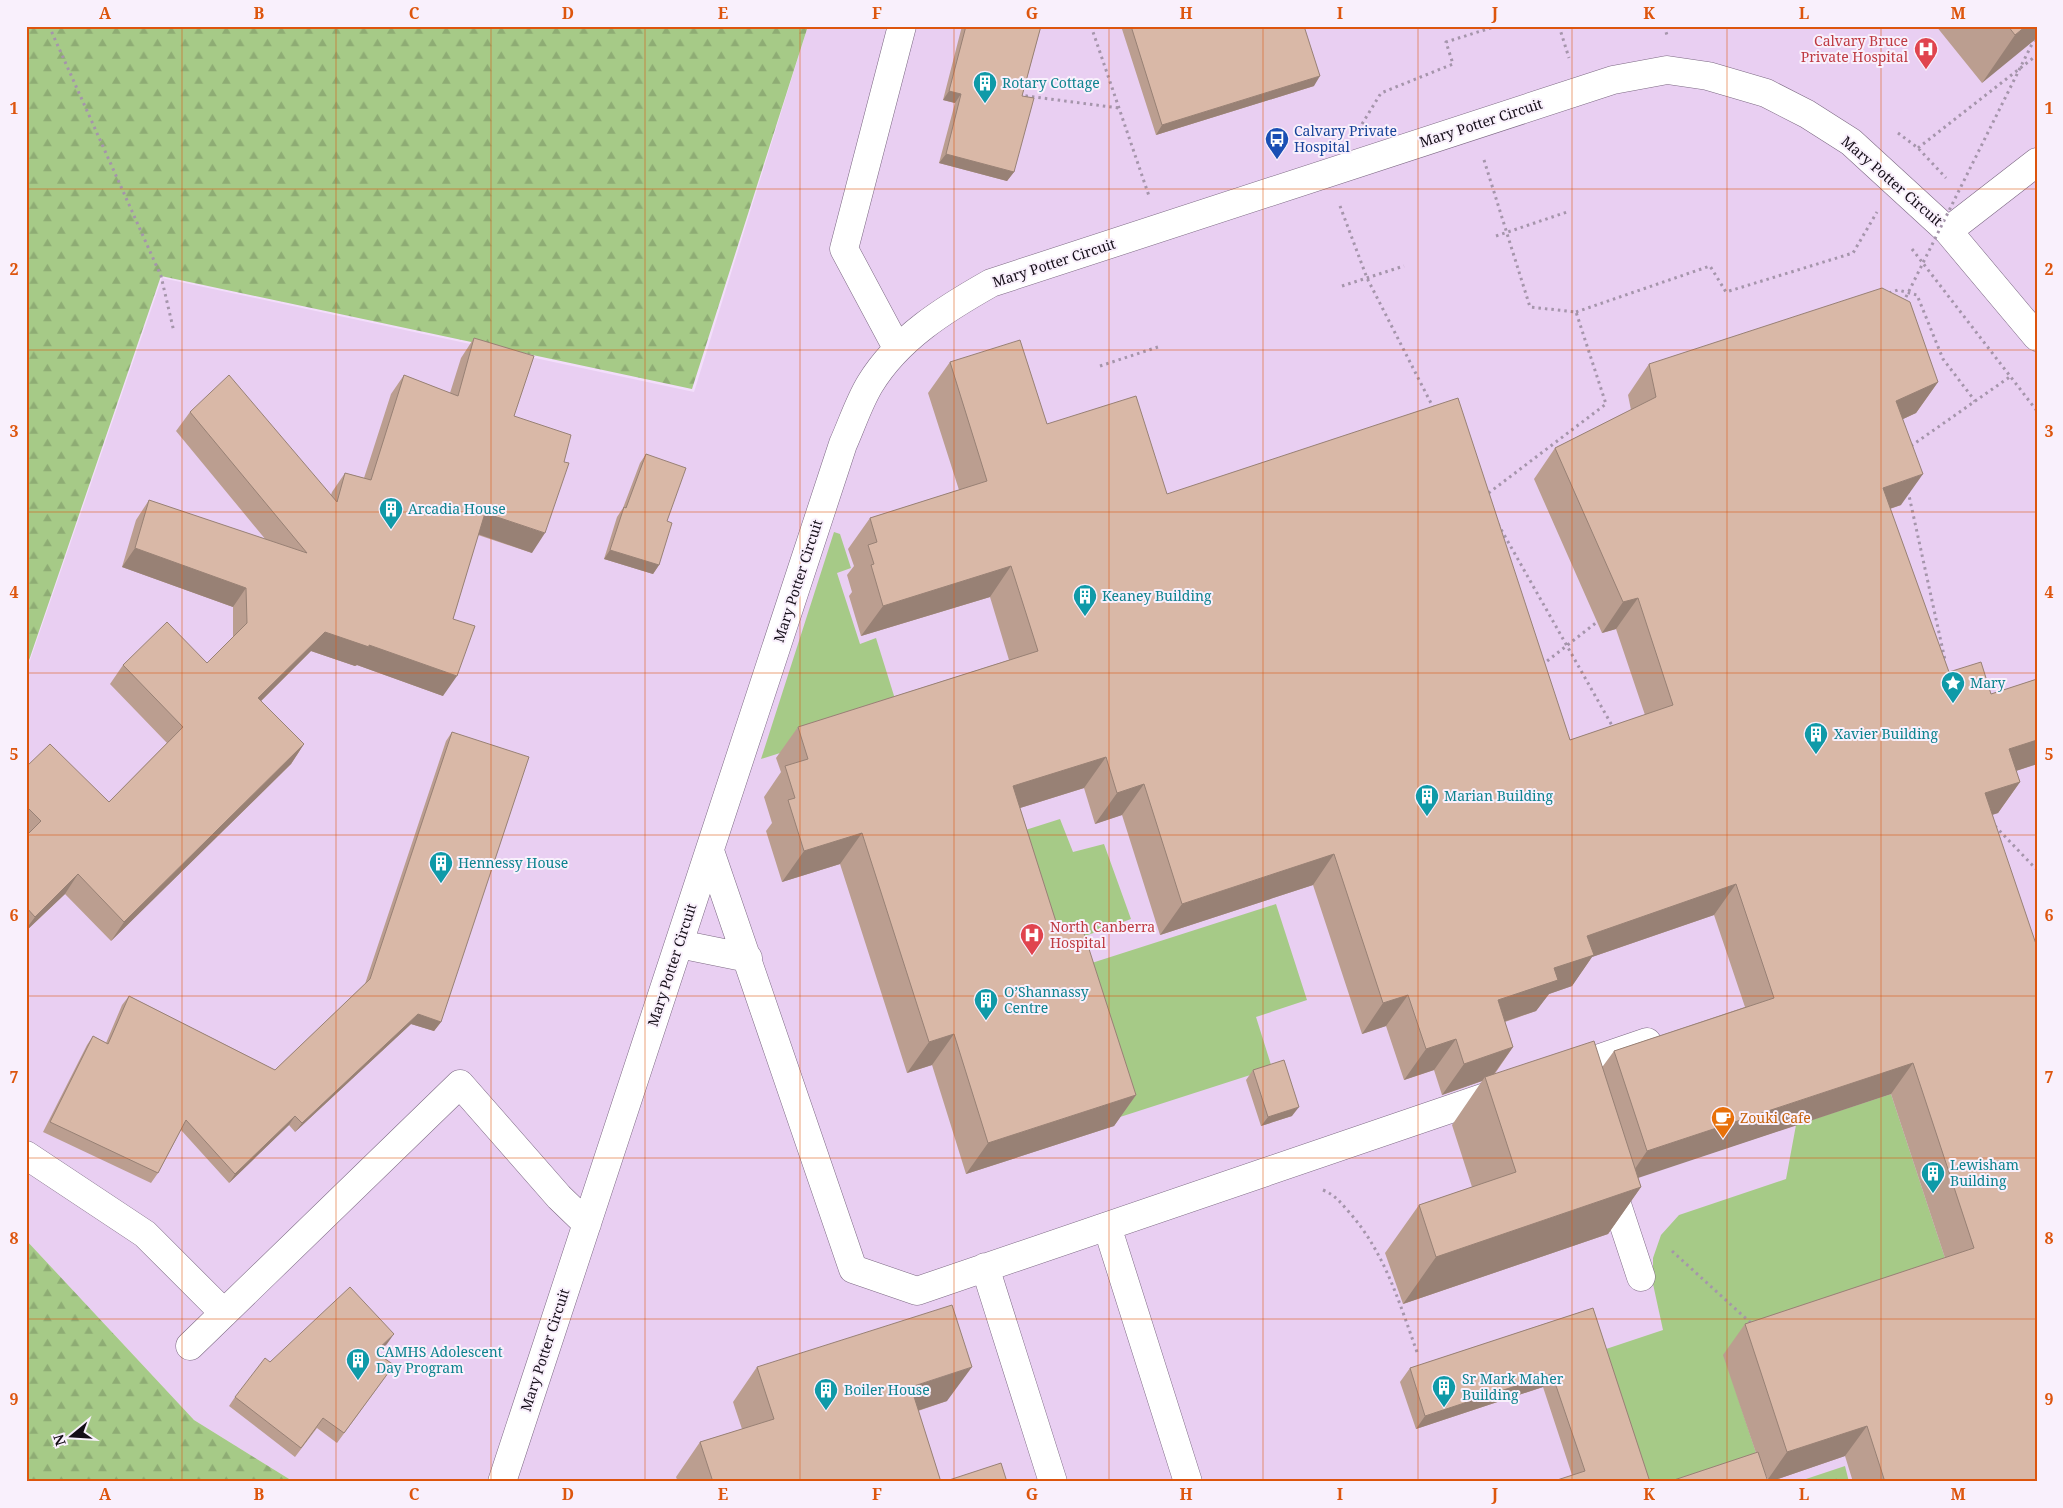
<svg xmlns="http://www.w3.org/2000/svg" width="2063" height="1508" font-family="'Noto Serif',serif">
  <style>
    .built { fill: #e9cff2 }
    .grass { fill: url(#grass-tufts) }
    .forest { fill: url(#forest-firs) }
    .park { fill: #a6ca87 }
    .lines { fill: none; stroke-linecap: round; stroke-linejoin: round }
    .minor-casing { stroke: #7c6983; stroke-width: 29 }
    .path { stroke: #a595ab; stroke-width: 3; stroke-dasharray: 2.5 4; stroke-linecap: butt }
    .minor { stroke: #fff; stroke-width: 28 }
    .path-bridge { stroke: #a595ab; stroke-width: 3; stroke-dasharray: 2.5 4; stroke-linecap: butt }
    .wall { fill: #bb9e90; fill-rule: evenodd }
    .shaded-wall { fill: #988175 }
    .building { fill: #d9b8a7; stroke: #988175 }
    .grid { fill: none; stroke: #dd550d; stroke-width: 1; stroke-opacity: 0.55 }
    .labels { text-anchor: middle; stroke-width: 4; stroke-linejoin: round; paint-order: stroke }
    .health-label { font-size: 14px; fill: #be3a42; stroke: #f9f0fc; text-anchor: end }
    .culture-label { font-size: 14px; fill: #0d838f; stroke: #f9f0fc; text-anchor: start }
    .street-label { font-size: 14px; fill: #140d17; stroke: #f9f0fc }
    .transit-label { font-size: 14px; fill: #164399; stroke: #f9f0fc; text-anchor: start }
    .food-label { font-size: 14px; fill: #c56008; stroke: #f9f0fc; text-anchor: start }
    .neatline { fill: none; stroke: #dd550d; stroke-width: 2 }
    .grid-label { font-size: 16px; text-anchor: middle; font-weight: bold; fill: #dd550d }
  </style>
  <defs>
    <pattern id="grass-tufts" width="24" height="20" patternUnits="userSpaceOnUse" patternTransform="scale(1.25)"><rect width="24" height="20" fill="#a6ca87"/><path d="M3 7l-1-3M5 7V3M7 7l1-3M15 17l-1-3M17 17v-4M19 17l1-3" fill="none" stroke="#8eac74"/></pattern>
    <pattern id="forest-firs" width="22" height="20" patternUnits="userSpaceOnUse" patternTransform="scale(1.25)"><rect width="22" height="20" fill="#a6ca87"/><path d="M5 1l3.5 6h-7zM16 11l3.5 6h-7z" fill="#8eac74"/></pattern>
  </defs>
  <rect width="100%" height="100%" fill="#f3defb"/>
  <path class="built" d="M808,26H2037V1482H294L194,1420L26,1240V672L162,278L694,392Z"/>
  <path class="grass" d="M1845,1466L1849,1482H1797Z"/>
  <path class="forest" d="M26,26H808L692,389L161,276L26,669Z
    M26,1240L194,1420L294,1482H26Z"/>
  <path class="park" d="M834,532L840,534L851,568L837,573L860,644L876,638L900,715L761,759Z
    M1060,819L1073,852L1104,844L1131,919L1042,952L1003,837Z
    M1276,904L1307,1000L1256,1017L1272,1068L1120,1117L1073,969Z
    M1891,1094L1974,1346L1769,1339L1724,1355L1759,1462L1699,1482H1636L1594,1353L1663,1330L1653,1284V1258L1661,1235L1679,1215L1786,1179L1796,1125Z"/>
  <g class="lines">
    <g class="minor-casing">
      <path id="minor" d="M1948,231L2037,162
        M897,348L844,249L902,26
        M710,851L853,1269L917,1291L1503,1091
        M679,944L748,958
        M1565,1070L1647,1042
        M26,1155L145,1234L224,1313
        M1609,1180L1641,1277
        M1107,1226L1188,1482
        M985,1267L1053,1482
        M190,1346L460,1084L559,1197L587,1224
        M502,1482L843,444C852,424 859,402 870,384C898,338 945,309 991,283L1613,80L1667,70L1708,76L1766,93L1807,114L1851,142L1948,231L2037,337"/>
    </g>
    <path class="path" d="M49,26L161,276L174,332
      M1091,26L1149,196
      M1559,26L1569,58
      M1664,26L1667,35
      M1019,95L1119,108
      M1362,124L1381,93L1453,64L1446,42L1497,26
      M1898,133L1918,148L1946,178
      M1918,148L2037,55
      M1484,160L1530,307L1576,312L1606,404L1486,495
      M1340,206L1367,278L1434,409
      M1496,236L1567,212
      M1912,249L2037,411
      M1342,286L1404,266
      M1889,293L1898,290L1917,295L1943,359L1975,401
      M1576,312L1710,266L1726,292L1853,253L1877,212
      M1100,366L1161,346
      M1911,446L2011,376
      M1908,491L1945,660
      M1498,524L1614,729
      M1542,665L1597,622
      M1995,826L2037,870
      M1323,1190C1335,1195 1341,1203 1349,1212C1385,1253 1399,1302 1417,1352
      M1672,1251L1752,1324"/>
    <use href="#minor" class="minor"/>
    <path class="path-bridge" d="M1903,303L2034,40"/>
  </g>
  <path class="wall" d="M962,26H1041L1022,96L1014,172L1007,181L939,163L955,103L943,100Z
    M1121,26H1304L1314,86L1156,135Z
    M1936,26H2037L1982,83Z
    M474,338L514,416L532,553L478,535L453,619L443,696L357,665L355,666L311,651L261,701L304,744L291,764L111,941L65,894L26,931V767L109,802L167,743L110,684L123,665L207,663L233,637V607L122,567L136,520L149,500L266,540L176,431L190,412L331,495L332,492L345,473L364,478L391,394L404,375L450,393L461,358Z
    M950,362L1047,424L1167,494L1570,740L1645,715L1616,629L1602,633L1534,479L1555,448L1631,410L1628,395L1649,364L1938,382L1916,413L1903,419L1901,505L1890,509L1949,672L1991,694L2037,679V764L2016,771L2020,782L1998,813L1992,815L2037,1482H1853L1845,1456L1769,1482L1756,1453L1723,1355L1745,1324L1945,1258L1891,1094L1638,1177L1641,1187L1608,1234L1403,1304L1385,1253L1419,1205L1472,1187L1452,1125L1482,1081L1442,1095L1434,1070L1404,1080L1386,1026L1362,1034L1313,885L1160,935L1122,815L1095,824L1084,788L1020,808L1058,928L1136,1095L1114,1126L966,1174L932,1065L907,1073L840,864L782,882L766,831L772,823L764,797L781,772L776,758L798,727L1009,660L990,597L861,636L849,596L852,592L847,575L854,566L848,549L870,518L959,490L928,393ZM1714,915L1745,1007L1614,1051L1603,1066L1494,1075L1513,1047L1505,1022L1536,1011L1549,994L1572,986L1592,957Z
    M646,454L667,521L659,565L653,574L604,559L617,517L623,508L640,463Z
    M452,732L441,1022L434,1031L411,1024L295,1132L289,1125L229,1183L181,1130L158,1173L151,1183L43,1132L87,1045L93,1036L106,1043L122,1005L129,996L275,1070L365,984L446,741Z
    M1253,1070L1292,1116L1261,1126L1246,1080Z
    M1593,1308L1650,1482L1572,1475L1543,1387L1416,1429L1400,1382L1410,1368Z
    M387,1344L377,1353L394,1365L337,1443L317,1428L295,1457L229,1406L235,1397L270,1362Z
    M757,1367L947,1401L918,1411L941,1482H678L676,1477L700,1442L742,1429L733,1402Z"/>
  <path class="shaded-wall" d="M2026,26H2037V38L1982,83L2015,35Z
    M1320,76L1314,86L1156,135L1162,125Z
    M949,91L961,94L955,103L943,100Z
    M946,154L1014,172L1007,181L939,163Z
    M1938,382L1916,413L1875,432L1896,401Z
    M1923,474L1901,505L1861,518L1883,488Z
    M485,513L545,533L532,553L472,532Z
    M135,548L246,588L233,607L122,567Z
    M610,550L659,565L653,574L604,559Z
    M1011,566L990,597L861,636L883,606Z
    M1638,598L1616,629L1602,633L1623,602Z
    M325,632L369,645L457,676L443,696L357,665L355,666L311,651L245,717L258,698Z
    M2037,740V764L1988,780L2009,749Z
    M304,744L291,764L111,941L124,922Z
    M1106,757L1084,788L991,817L1013,786Z
    M2020,782L1998,813L1963,824L1985,793Z
    M1144,784L1122,815L1095,824L1117,793Z
    M862,833L840,864L782,882L804,851Z
    M1334,854L1313,885L1160,935L1182,904Z
    M78,874L65,894L26,931V929L35,917Z
    M1736,884L1714,915L1592,957L1572,986L1549,994L1536,1011L1476,1031L1498,1000L1554,968L1587,936Z
    M1408,995L1386,1026L1362,1034L1383,1003Z
    M418,1014L441,1022L434,1031L411,1024L295,1132L302,1123Z
    M954,1034L932,1065L907,1073L929,1042Z
    M1456,1039L1434,1070L1404,1080L1426,1049Z
    M1513,1047L1491,1078L1485,1077L1482,1081L1442,1095L1464,1064Z
    M1913,1063L1891,1094L1626,1182L1647,1151Z
    M1136,1095L1114,1126L966,1174L988,1143Z
    M1299,1107L1292,1116L1261,1126L1268,1117Z
    M295,1116L289,1125L229,1183L235,1174Z
    M1641,1187L1608,1234L1403,1304L1436,1257Z
    M394,1334L387,1344L368,1361L375,1352Z
    M972,1367L947,1401L886,1421L911,1387Z
    M1552,1374L1543,1387L1416,1429L1425,1416Z
    M1867,1426L1845,1456L1769,1482H1766L1787,1452Z"/>
  <path class="building" d="M966,26H1041L1022,96L1034,98L1014,172L946,154L961,94L949,91Z
    M1131,26H1304L1320,76L1162,125Z
    M2008,26H2026L2015,35Z
    M1882,288L1910,302L1938,382L1896,401L1923,474L1883,488L1949,672L1981,662L1991,694L2037,679V740L2009,749L2020,782L1985,793L2037,947V1482H1885L1867,1426L1787,1452L1745,1324L1974,1248L1913,1063L1647,1151L1614,1051L1774,998L1736,884L1587,936L1594,955L1554,968L1558,980L1498,1000L1513,1047L1464,1064L1456,1039L1426,1049L1408,995L1383,1003L1334,854L1182,904L1144,784L1117,793L1106,757L1013,786L1058,928L1080,921L1136,1095L988,1143L954,1034L929,1042L862,833L804,851L788,800L795,798L785,766L808,759L798,727L1038,651L1011,566L883,606L871,565L874,564L868,545L877,542L870,518L987,481L950,362L1020,340L1047,424L1136,396L1167,494L1458,398L1570,740L1673,705L1638,598L1623,602L1555,448L1656,397L1649,364Z
    M474,338L534,356L514,416L571,435L564,462L569,463L545,533L485,513L453,619L475,626L457,676L369,645V647L325,632L258,698L304,744L124,922L78,874L35,917L26,907V836L41,821L26,806V767L50,744L109,802L183,727L123,665L167,622L207,663L247,623L246,588L135,548L149,500L307,553L190,412L229,375L337,502L345,473L371,480L404,375L458,396Z
    M646,454L686,468L667,521L672,523L659,565L610,550L624,507L626,508Z
    M452,732L529,757L441,1022L418,1014L302,1123L295,1116L235,1174L186,1120L158,1173L50,1122L93,1036L108,1044L129,996L275,1070L370,979Z
    M1594,1041L1641,1187L1436,1257L1419,1205L1516,1172L1485,1077Z
    M1284,1060L1299,1107L1268,1117L1253,1070Z
    M350,1287L394,1334L375,1352L394,1365L344,1433L323,1418L301,1448L235,1397L265,1358L270,1362Z
    M952,1305L972,1367L911,1387L941,1482H713L700,1442L774,1419L757,1367Z
    M1593,1308L1650,1482H1551L1585,1471L1552,1374L1425,1416L1410,1368Z
    M1758,1452L1768,1482H1668Z
    M1001,1463L1007,1482H943Z"/>
  <path class="grid" d="M182,26V1482M336,26V1482M491,26V1482M645,26V1482M800,26V1482M954,26V1482M1109,26V1482M1263,26V1482M1418,26V1482M1572,26V1482M1727,26V1482M1881,26V1482M26,189H2037M26,350H2037M26,512H2037M26,673H2037M26,835H2037M26,996H2037M26,1158H2037M26,1319H2037"/>
  <defs>
    <g id="hospital-pin" transform="scale(1.25)"><path d="M0 17L-7.5 6A9.5 9.5 0 1 1 7.5 6Z" fill="#e0444e" stroke="#f9f0fc"/><path d="M-5-5h3v3.5h4V-5h3V5h-3V1.5h-4V5h-3Z" fill="#fff"/></g>
    <g id="building-pin" transform="scale(1.25)"><path d="M0 17L-7.5 6A9.5 9.5 0 1 1 7.5 6Z" fill="#0f9aa8" stroke="#f9f0fc"/><path d="M-4-6H4V6H1V3H-1V6H-4ZM-2.5-4.3h1.7v1.8h-1.7ZM.8-4.3h1.7v1.8H.8ZM-2.5-1h1.7V.8h-1.7ZM.8-1h1.7V.8H.8Z" fill="#fff"/></g>
    <g id="bus-pin" transform="scale(1.25)"><path d="M0 17L-7.5 6A9.5 9.5 0 1 1 7.5 6Z" fill="#1a4fb4" stroke="#f9f0fc"/><path d="M-5-6H5V4H4V6H2V4H-2V6H-4V4H-5ZM-3.5-4V0h7V-4ZM-3.5 1.2v1.5H-2V1.2ZM2 1.2v1.5H3.5V1.2Z" fill="#fff"/></g>
    <g id="sight-pin" transform="scale(1.25)"><path d="M0 17L-7.5 6A9.5 9.5 0 1 1 7.5 6Z" fill="#0f9aa8" stroke="#f9f0fc"/><path d="M0-6L1.8-2.2L6-1.7L2.9 1.2L3.7 5.4L0 3.3L-3.7 5.4L-2.9 1.2L-6-1.7L-1.8-2.2Z" fill="#fff"/></g>
    <g id="cafe-pin" transform="scale(1.25)"><path d="M0 17L-7.5 6A9.5 9.5 0 1 1 7.5 6Z" fill="#e8710a" stroke="#f9f0fc"/><path d="M-5.5-4.5H6V0H3Q3 3.5 0 3.5H-2.5Q-5.5 3.5-5.5 0ZM3-3.2v2h1.7v-2ZM-6 4.5H4V6H-6Z" fill="#fff"/></g>
  </defs>
  <g fill-rule="evenodd">
    <use href="#hospital-pin" x="1926" y="49"/>
    <use href="#building-pin" x="985" y="83"/>
    <use href="#bus-pin" x="1277" y="139"/>
    <use href="#building-pin" x="391" y="509"/>
    <use href="#building-pin" x="1085" y="596"/>
    <use href="#sight-pin" x="1953" y="683"/>
    <use href="#building-pin" x="1816" y="734"/>
    <use href="#building-pin" x="1427" y="796"/>
    <use href="#building-pin" x="441" y="863"/>
    <use href="#hospital-pin" x="1032" y="935"/>
    <use href="#building-pin" x="986" y="1000"/>
    <use href="#cafe-pin" x="1723" y="1118"/>
    <use href="#building-pin" x="1933" y="1173"/>
    <use href="#building-pin" x="358" y="1360"/>
    <use href="#building-pin" x="1444" y="1387"/>
    <use href="#building-pin" x="826" y="1390"/>
  </g>
  <g class="labels">
    <g class="health-label">
      <text x="1908" y="46">Calvary Bruce<tspan x="1908" dy="16">Private Hospital</tspan></text>
      <text x="1050" y="932" text-anchor="start">North Canberra<tspan x="1050" dy="16">Hospital</tspan></text>
    </g>
    <g class="culture-label">
      <text x="1002" y="88">Rotary Cottage</text>
      <text x="408" y="514">Arcadia House</text>
      <text x="1102" y="601">Keaney Building</text>
      <text x="1970" y="688">Mary</text>
      <text x="1834" y="739">Xavier Building</text>
      <text x="1444" y="801">Marian Building</text>
      <text x="458" y="868">Hennessy House</text>
      <text x="1004" y="997">O’Shannassy<tspan x="1004" dy="16">Centre</tspan></text>
      <text x="1950" y="1170">Lewisham<tspan x="1950" dy="16">Building</tspan></text>
      <text x="376" y="1357">CAMHS Adolescent<tspan x="376" dy="16">Day Program</tspan></text>
      <text x="1462" y="1384">Sr Mark Maher<tspan x="1462" dy="16">Building</tspan></text>
      <text x="844" y="1395">Boiler House</text>
    </g>
    <g class="street-label">
      <text transform="translate(1481 123) rotate(-18)" y="5">Mary Potter Circuit</text>
      <text transform="translate(1892 181) rotate(41)" y="5">Mary Potter Circuit</text>
      <text transform="translate(1054 263) rotate(-18)" y="5">Mary Potter Circuit</text>
      <text transform="translate(798 581) rotate(-72)" y="5">Mary Potter Circuit</text>
      <text transform="translate(672 965) rotate(-72)" y="5">Mary Potter Circuit</text>
      <text transform="translate(545 1350) rotate(-72)" y="5">Mary Potter Circuit</text>
    </g>
    <g class="transit-label">
      <text x="1294" y="136">Calvary Private<tspan x="1294" dy="16">Hospital</tspan></text>
    </g>
    <g class="food-label">
      <text x="1740" y="1123">Zouki Cafe</text>
    </g>
  </g>
  <rect width="2063" height="1508" fill="none" stroke="#f9f0fc" stroke-width="55"/>
  <g transform="translate(72 1436) rotate(252)" stroke="#f9f0fc" stroke-width="4" paint-order="stroke">
  <path d="M0-4L9 19L0 12L-9 19Z" fill="#140d17"/>
  <text y="-8" font-size="14" font-weight="bold" text-anchor="middle" fill="#140d17">N</text>
  </g>
  <rect x="28" y="28" width="2008" height="1452" class="neatline"/>
  <g class="grid-label">
    <text x="105" y="19">A</text>
    <text x="259" y="19">B</text>
    <text x="414" y="19">C</text>
    <text x="568" y="19">D</text>
    <text x="723" y="19">E</text>
    <text x="877" y="19">F</text>
    <text x="1032" y="19">G</text>
    <text x="1186" y="19">H</text>
    <text x="1340" y="19">I</text>
    <text x="1495" y="19">J</text>
    <text x="1649" y="19">K</text>
    <text x="1804" y="19">L</text>
    <text x="1958" y="19">M</text>
    <text x="14" y="114">1</text>
    <text x="2049" y="114">1</text>
    <text x="14" y="275">2</text>
    <text x="2049" y="275">2</text>
    <text x="14" y="437">3</text>
    <text x="2049" y="437">3</text>
    <text x="14" y="598">4</text>
    <text x="2049" y="598">4</text>
    <text x="14" y="760">5</text>
    <text x="2049" y="760">5</text>
    <text x="14" y="921">6</text>
    <text x="2049" y="921">6</text>
    <text x="14" y="1083">7</text>
    <text x="2049" y="1083">7</text>
    <text x="14" y="1244">8</text>
    <text x="2049" y="1244">8</text>
    <text x="14" y="1405">9</text>
    <text x="2049" y="1405">9</text>
    <text x="105" y="1500">A</text>
    <text x="259" y="1500">B</text>
    <text x="414" y="1500">C</text>
    <text x="568" y="1500">D</text>
    <text x="723" y="1500">E</text>
    <text x="877" y="1500">F</text>
    <text x="1032" y="1500">G</text>
    <text x="1186" y="1500">H</text>
    <text x="1340" y="1500">I</text>
    <text x="1495" y="1500">J</text>
    <text x="1649" y="1500">K</text>
    <text x="1804" y="1500">L</text>
    <text x="1958" y="1500">M</text>
  </g>
</svg>
